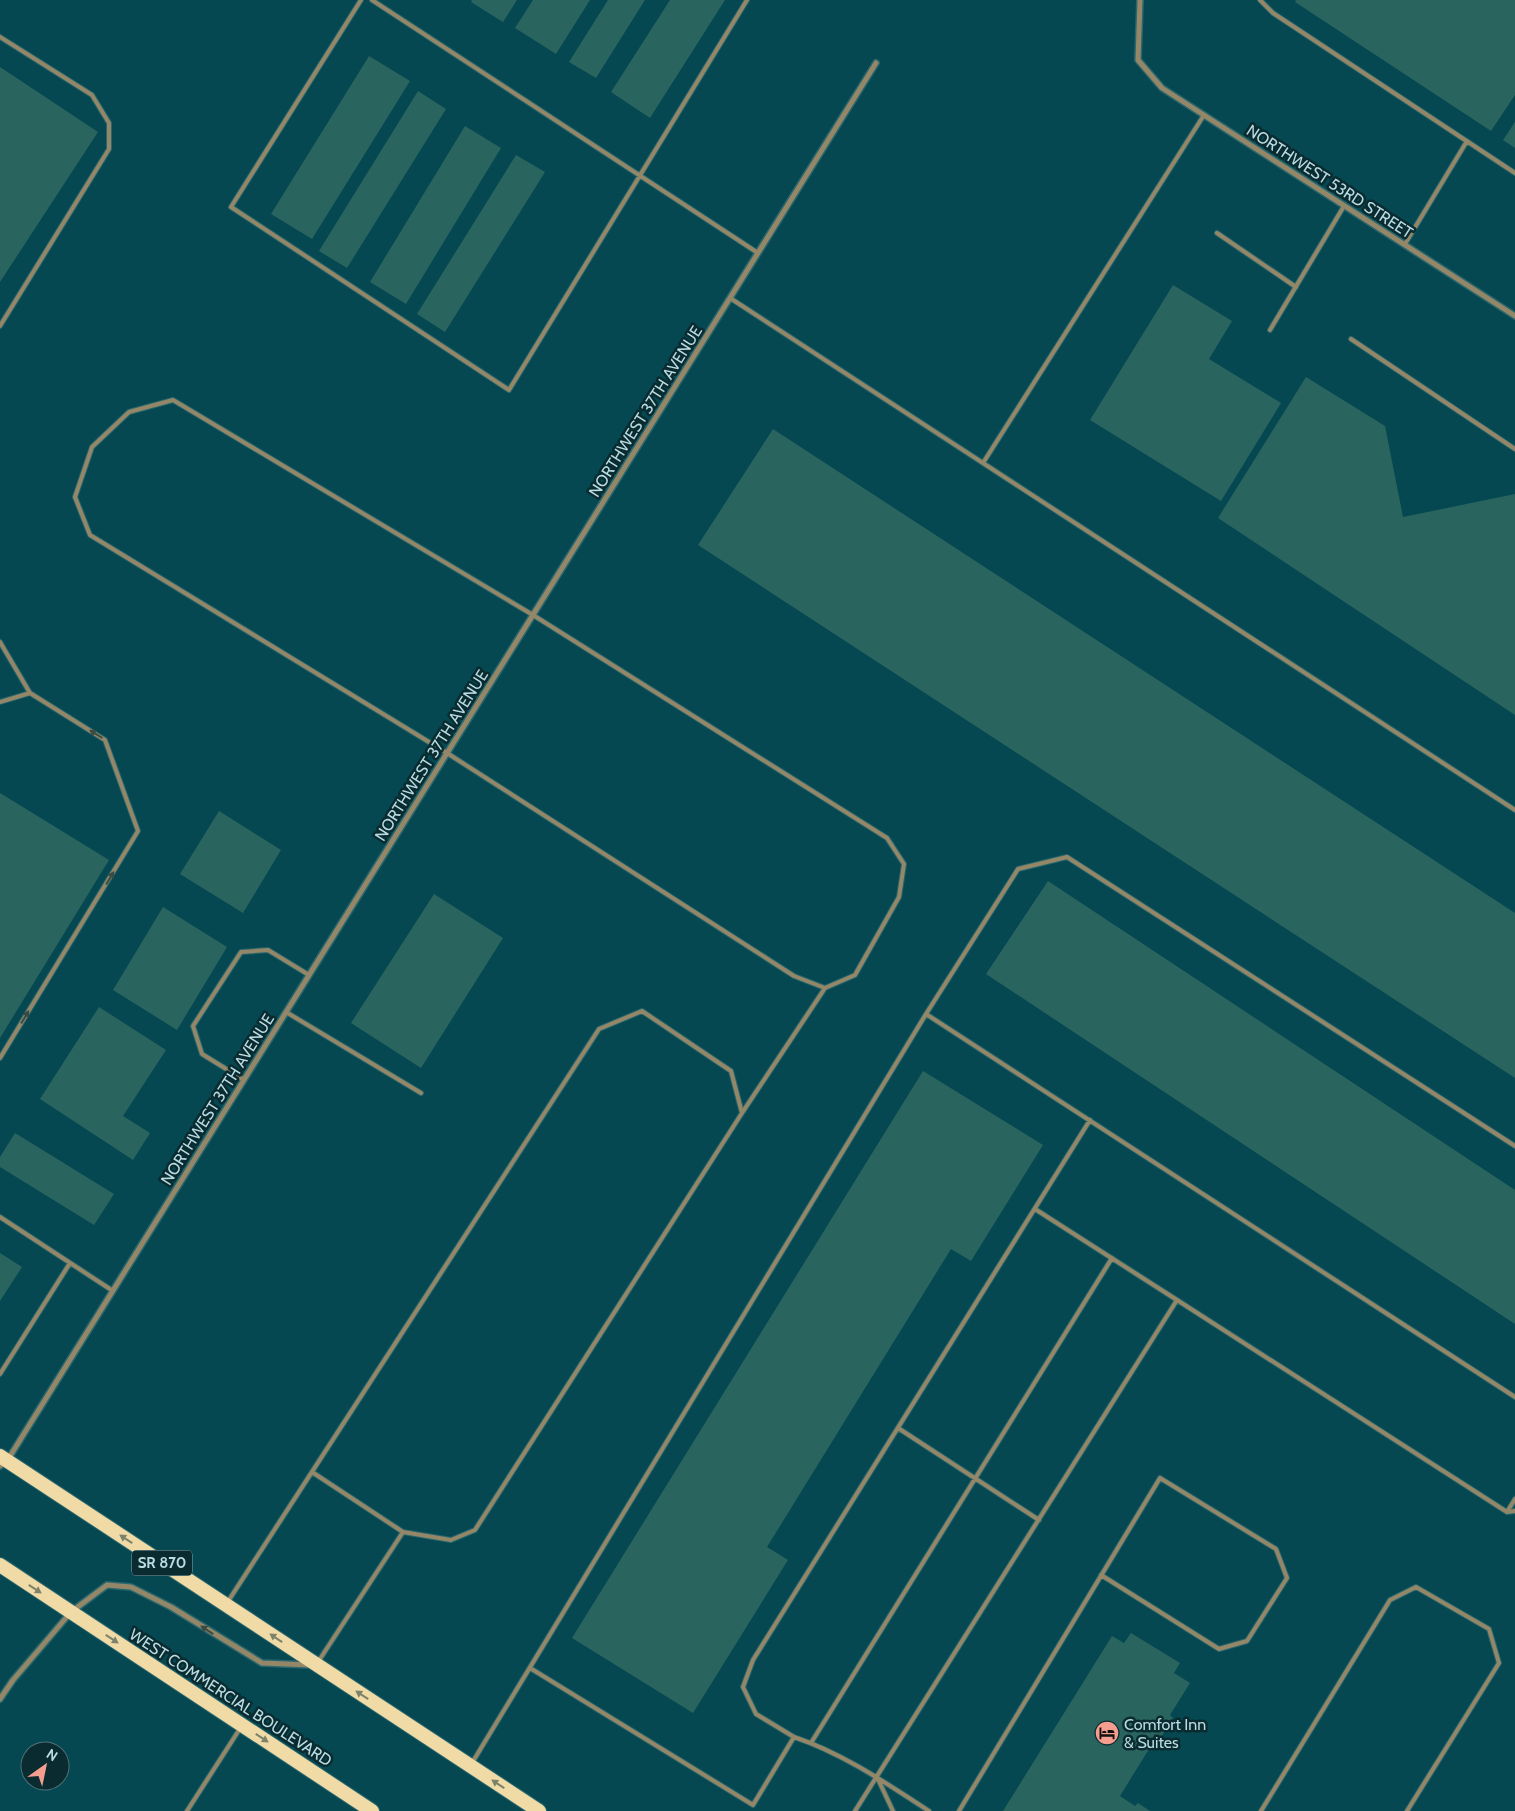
<svg xmlns="http://www.w3.org/2000/svg" width="1515" height="1811" font-family="Cabin,sans-serif">
  <style>
    .building { fill: #2a645f }
    .lines { fill: none; stroke-linecap: round; stroke-linejoin: round }
    .service-casing { stroke: #29666e; stroke-width: 6 }
    .minor-casing { stroke: #29666e; stroke-width: 8 }
    .trunk-casing { stroke: #29666e; stroke-width: 16 }
    .service { stroke: #938768; stroke-width: 4 }
    .minor { stroke: #938768; stroke-width: 5 }
    .trunk { stroke: #f0daa5; stroke-width: 14 }
    .oneway { fill: #3a4b44 }
    .oneway2 { fill: #7d826a }
    .labels { text-anchor: middle; stroke-width: 5; stroke-linejoin: round; paint-order: stroke }
    .shield { fill: #0a2b30; stroke: #84a7ad; stroke-width: 1 }
    .shield-label { font-size: 15px; font-weight: bold; fill: #b8dce2 }
    .street-label { font-size: 16px; fill: #b8dce2; stroke: #0a2b30 }
    .poi-label { font-size: 16px; fill: #b8dce2; stroke: #0a2b30; text-anchor: start }
  </style>
  <rect width="100%" height="100%" fill="#054851"/>
  <path class="building" d="M472,0H517L503,22L471,2Z
    M533,0H590L556,54L515,28Z
    M608,0H645L596,78L569,62Z
    M670,0H725L650,118L611,92Z
    M1296,0H1515V95L1491,131L1295,2Z
    M369,56L410,81L312,239L271,214Z
    M0,67L98,132L0,282Z
    M418,91L446,109L347,268L319,251Z
    M1515,122V148L1503,140Z
    M465,126L501,148L406,304L370,282Z
    M516,155L545,172L445,332L417,314Z
    M1173,285L1232,321L1209,359L1281,403L1221,501L1090,420Z
    M1306,377L1385,426L1403,517L1515,494V715L1218,518Z
    M773,429L1515,913V1078L698,545Z
    M0,793L109,860L0,1038Z
    M219,811L281,850L243,913L180,874Z
    M1048,881L1515,1190V1324L986,974Z
    M434,894L503,938L421,1068L351,1023Z
    M163,907L227,947L177,1030L113,990Z
    M99,1007L166,1050L123,1116L150,1133L133,1160L40,1099Z
    M923,1071L1043,1145L971,1261L951,1249L767,1547L788,1560L693,1713L572,1638Z
    M15,1133L114,1194L94,1225L0,1167V1157Z
    M0,1253L22,1267L0,1301Z
    M1131,1633L1180,1663L1174,1673L1190,1683L1170,1715L1173,1718L1152,1751L1149,1749L1120,1796L1135,1806L1138,1803L1150,1811H1003L1112,1636L1124,1643Z"/>
  <g class="lines">
    <g class="service-casing">
      <path id="service" d="M361,0L231,207L509,390L747,0
        M372,0L758,253
        M1260,0L1273,13L1515,173
        M0,37L92,95L109,123V149L0,326
        M1217,233L1296,287
        M1405,244L1467,141
        M730,298L1515,810
        M1270,330L1344,206
        M1351,339L1515,449
        M173,400L533,615L887,838L904,864L899,897L855,975L825,988L794,976L447,753L90,535L75,497L92,447L129,412Z
        M983,463L1204,115
        M0,642L30,693
        M0,702L30,693L105,740L138,831L0,1058
        M286,1012L421,1093
        M926,1014L1018,869L1067,857L1515,1146
        M244,1080L202,1054L193,1026L241,952L268,950L309,975
        M742,1113L825,988
        M1035,1209L1177,1300
        M0,1217L113,1291
        M0,1374L70,1263
        M898,1428L1039,1520
        M1507,1512L1515,1499
        M227,1603L599,1029L642,1011L731,1071L742,1113L475,1530L451,1540L403,1532L312,1472
        M318,1662L403,1532
        M530,1668L753,1805L794,1737C842,1753 886,1783 929,1811
        M794,1737L756,1714L743,1687L753,1660L1090,1120
        M811,1743L1112,1258
        M472,1763L926,1014L1515,1397
        M877,1777L893,1811
        M187,1811L241,1727
        M855,1811L1177,1300L1507,1512L1515,1511
        M959,1811L1160,1478L1276,1549L1287,1578L1247,1641L1219,1649L1101,1575
        M1261,1811L1390,1600L1416,1587L1489,1629L1499,1663L1407,1811"/>
    </g>
    <g class="minor-casing">
      <path id="minor" d="M1140,0L1138,60L1162,88L1515,316
        M0,1466L7,1461L876,63
        M0,1699L13,1680L71,1612L107,1585L131,1587L171,1607L262,1663L310,1665"/>
    </g>
    <g class="trunk-casing">
      <path id="trunk" d="M0,1456L539,1811
        M0,1565L372,1811"/>
    </g>
    <use href="#service" class="service"/>
    <use href="#minor" class="minor"/>
    <use href="#trunk" class="trunk"/>
  </g>
  <defs><path id="oneway-solid" d="M-6-.8H1V-3.2L6.5 0L1 3.2V.8H-6Z" transform="scale(1.25)"/></defs>
  <g class="oneway">
    <use href="#oneway-solid" transform="translate(96 734) rotate(-148)"/>
    <use href="#oneway-solid" transform="translate(110 878) rotate(-59)"/>
    <use href="#oneway-solid" transform="translate(25 1017) rotate(-59)"/>
    <use href="#oneway-solid" transform="translate(207 1630) rotate(-147)"/>
  </g>
  <g class="oneway2">
    <use href="#oneway-solid" transform="translate(126 1539) rotate(-147)"/>
    <use href="#oneway-solid" transform="translate(35 1589) rotate(33)"/>
    <use href="#oneway-solid" transform="translate(276 1638) rotate(-146)"/>
    <use href="#oneway-solid" transform="translate(112 1639) rotate(33)"/>
    <use href="#oneway-solid" transform="translate(362 1695) rotate(-147)"/>
    <use href="#oneway-solid" transform="translate(262 1738) rotate(33)"/>
    <use href="#oneway-solid" transform="translate(498 1784) rotate(-147)"/>
  </g>
  <defs>
    <g id="hotel-disc" transform="scale(1.25)"><circle r="9.5" fill="#f59d8f" stroke="#0a2b30"/><path d="M-6-4.5h1.5V1H6V5H4.5V3h-9V5H-6ZM-4 0a1.8 1.8 0 1 1 3.6 0ZM.5 0V-2.5h3Q6-2.5 6 0Z" fill="#111"/></g>
  </defs>
  <g fill-rule="evenodd">
    <use href="#hotel-disc" x="1107" y="1733"/>
  </g>
  <g class="labels">
    <rect class="shield" x="132" y="1550.5" width="60" height="25" rx="4"/>
    <g class="shield-label">
      <text x="162" y="1568">SR 870</text>
    </g>
    <g class="street-label">
      <text transform="translate(1330 181) rotate(33)" y="6">NORTHWEST 53RD STREET</text>
      <text transform="translate(645 411) rotate(-58)" y="6">NORTHWEST 37TH AVENUE</text>
      <text transform="translate(431 755) rotate(-58)" y="6">NORTHWEST 37TH AVENUE</text>
      <text transform="translate(217 1099) rotate(-58)" y="6">NORTHWEST 37TH AVENUE</text>
      <text transform="translate(231 1697) rotate(33)" y="6">WEST COMMERCIAL BOULEVARD</text>
    </g>
    <g class="poi-label">
      <text x="1124" y="1730">Comfort Inn<tspan x="1124" dy="18">&amp; Suites</tspan></text>
    </g>
  </g>
  <g transform="translate(45 1766) rotate(33)"><circle r="24" fill="#0a2b30" stroke="#507277"/>
  <path d="M0-4L9 19L0 12L-9 19Z" fill="#f59d8f"/>
  <text y="-8" font-size="14" font-weight="bold" text-anchor="middle" fill="#b8dce2">N</text>
  </g>
</svg>
